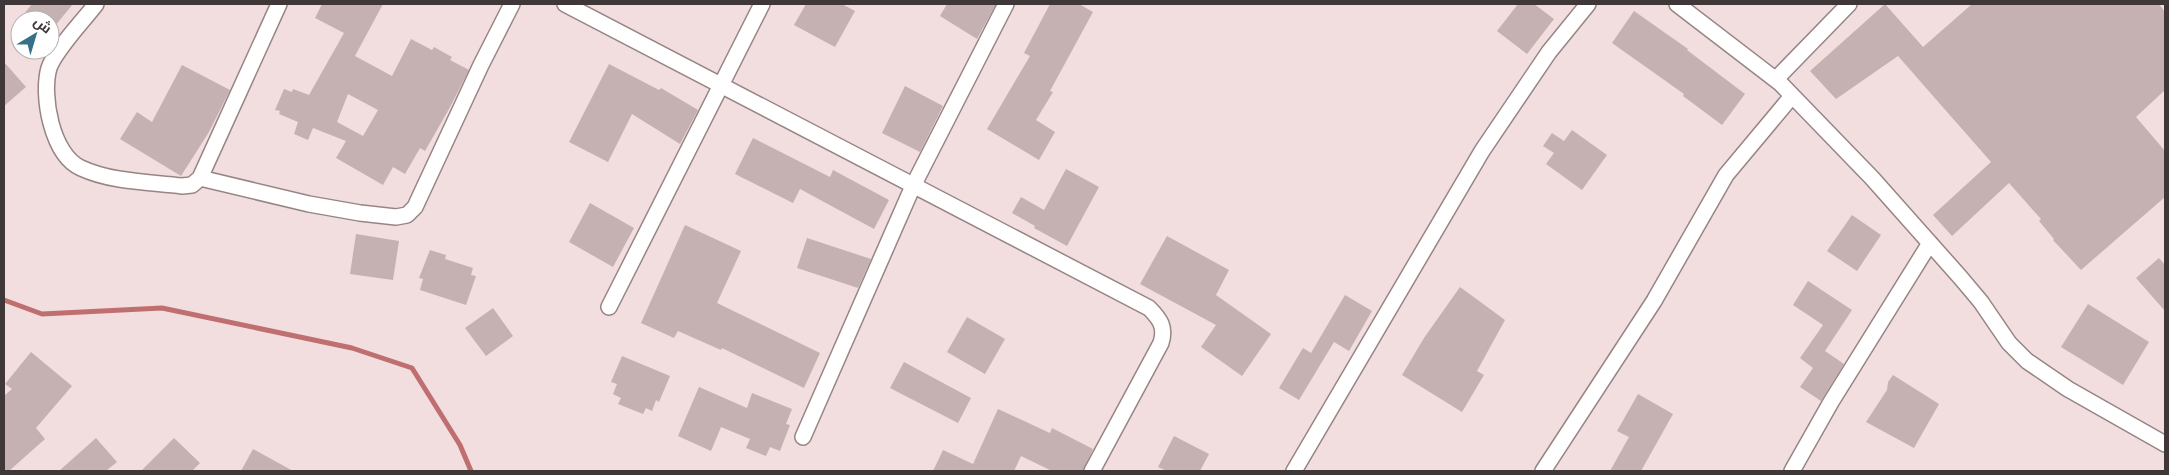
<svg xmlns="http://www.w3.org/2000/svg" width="2169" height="475" font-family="'Crimson Pro',Cairo,serif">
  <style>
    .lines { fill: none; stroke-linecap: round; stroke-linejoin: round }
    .stream { stroke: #c06f71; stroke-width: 5 }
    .building { fill: #c5b1b1; fill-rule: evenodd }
    .minor-casing { stroke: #978584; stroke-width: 18 }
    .minor { stroke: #fff; stroke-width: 15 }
  </style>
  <rect width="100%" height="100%" fill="#f2dede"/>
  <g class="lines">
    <path class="stream" d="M4,300L42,314L162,308L352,348L412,368L460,445L471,471"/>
  </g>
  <path class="building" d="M32,4H73L50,32V20H19Z
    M322,4H383L355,56L392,76L411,39L432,50L434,47L452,57L450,60L469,70L449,109L425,151L420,148L405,174L393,167L383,185L336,158L346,141L313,128L308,140L294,134L298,122L279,114L280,111L275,110L284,89L292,92L293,89L309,95L344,33L315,18ZM348,94L378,110L363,136L337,122Z
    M806,4H842L855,11L835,47L794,25Z
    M947,4H996L977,39L940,16Z
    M1050,4H1079L1093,12L1050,91L1053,92L1036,120L1055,132L1039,160L987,129L1030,56L1024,53Z
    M1518,4H1534L1554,19L1527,54L1497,31Z
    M1885,4L1923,47L1972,4H2159L2165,12V90L2136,117L2165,151V197L2081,270L2053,240L2054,239L2039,221L2041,219L2009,183L1952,236L1933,215L1991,162L1898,56L1836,99L1810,71Z
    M1634,11L1688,49L1687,50L1745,94L1722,125L1683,96L1684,94L1612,43Z
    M4,62L26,87L4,106Z
    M609,64L659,90L661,88L698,110L680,144L632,114L608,162L569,142Z
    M182,65L230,90L209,132L181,176L120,139L137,112L152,122Z
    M905,86L943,106L920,152L882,133Z
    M1572,130L1607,155L1582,190L1546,164L1554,153L1543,146L1552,133L1564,141Z
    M753,138L830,177L833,170L889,200L874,229L800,189L793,203L735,174Z
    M1066,169L1099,187L1067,246L1034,228L1035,226L1012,213L1021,197L1044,210Z
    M590,203L634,228L613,267L569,242Z
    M1852,215L1881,235L1857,271L1827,251Z
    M685,225L741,251L717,303L820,353L804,388L722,348L721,350L678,331L674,338L641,323Z
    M356,234L399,241L393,280L350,274Z
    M1167,236L1229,270L1216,295L1271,334L1242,376L1201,347L1216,325L1140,284Z
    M807,238L871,259L858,288L797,268Z
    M430,250L446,255L445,259L473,268L471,275L476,276L466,305L420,290L423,279L419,278Z
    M2159,258L2165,265V311L2136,278Z
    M1808,281L1852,310L1825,351L1844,364L1821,401L1800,387L1813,368L1800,358L1823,325L1793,305Z
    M1460,287L1505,320L1477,371L1484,375L1462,412L1402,375L1424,338Z
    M1345,295L1372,311L1349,351L1334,342L1299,400L1279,388L1303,348L1311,353Z
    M2088,304L2149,342L2123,385L2061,347Z
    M493,308L513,336L486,356L465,328Z
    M967,317L1005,339L985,374L947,352Z
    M31,352L72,386L36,428L45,439L9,471H4V396L12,389L5,384Z
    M622,356L670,376L659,402L656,400L652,411L646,408L643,414L618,404L621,398L613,394L617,384L611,382Z
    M904,362L971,398L958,423L890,388Z
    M1893,375L1939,404L1914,448L1866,422L1887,390L1888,382Z
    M699,387L747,408L752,393L792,409L786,424L790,425L780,451L770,447L766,456L746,448L750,439L721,427L711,451L678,436Z
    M1638,394L1673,414L1641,471H1610L1629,437L1617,431Z
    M998,409L1050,433L1052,428L1093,449L1083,471H1052L1021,456L1014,471H933L943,450L973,464Z
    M1174,436L1209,454L1200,471H1167L1158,467Z
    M96,438L117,462L106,471H59Z
    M174,438L200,463L192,471H141Z
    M253,449L293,471H241Z"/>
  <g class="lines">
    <g class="minor-casing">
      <path id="minor" d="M96,4C84,20 55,50 49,68C41,96 52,155 81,168C111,182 149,182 182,186L192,185L200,178L279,4
        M565,4L1149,308C1160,319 1166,327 1161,343L1092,471
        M1677,4L1780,83L1872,178L1960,277L1981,302L2009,343L2027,361L2068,389L2165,444
        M1776,79L1849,4
        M200,178L309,204L360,213L396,217L407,215L415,207L481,65L512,4
        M609,307L762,4
        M803,437L913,186L1006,4
        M1294,471L1482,151L1549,52L1588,4
        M1543,471L1654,301L1726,175L1792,96
        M1792,471L1831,402L1930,243"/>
    </g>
    <use href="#minor" class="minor"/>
  </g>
  <rect width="2169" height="475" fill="none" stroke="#403838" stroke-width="10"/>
  <g transform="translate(35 35) rotate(38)"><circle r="24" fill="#ffffff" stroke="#b3afaf"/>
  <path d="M0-4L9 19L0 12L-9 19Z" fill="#367089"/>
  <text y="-8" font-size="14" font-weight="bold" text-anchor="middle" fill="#403838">ش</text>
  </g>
</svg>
